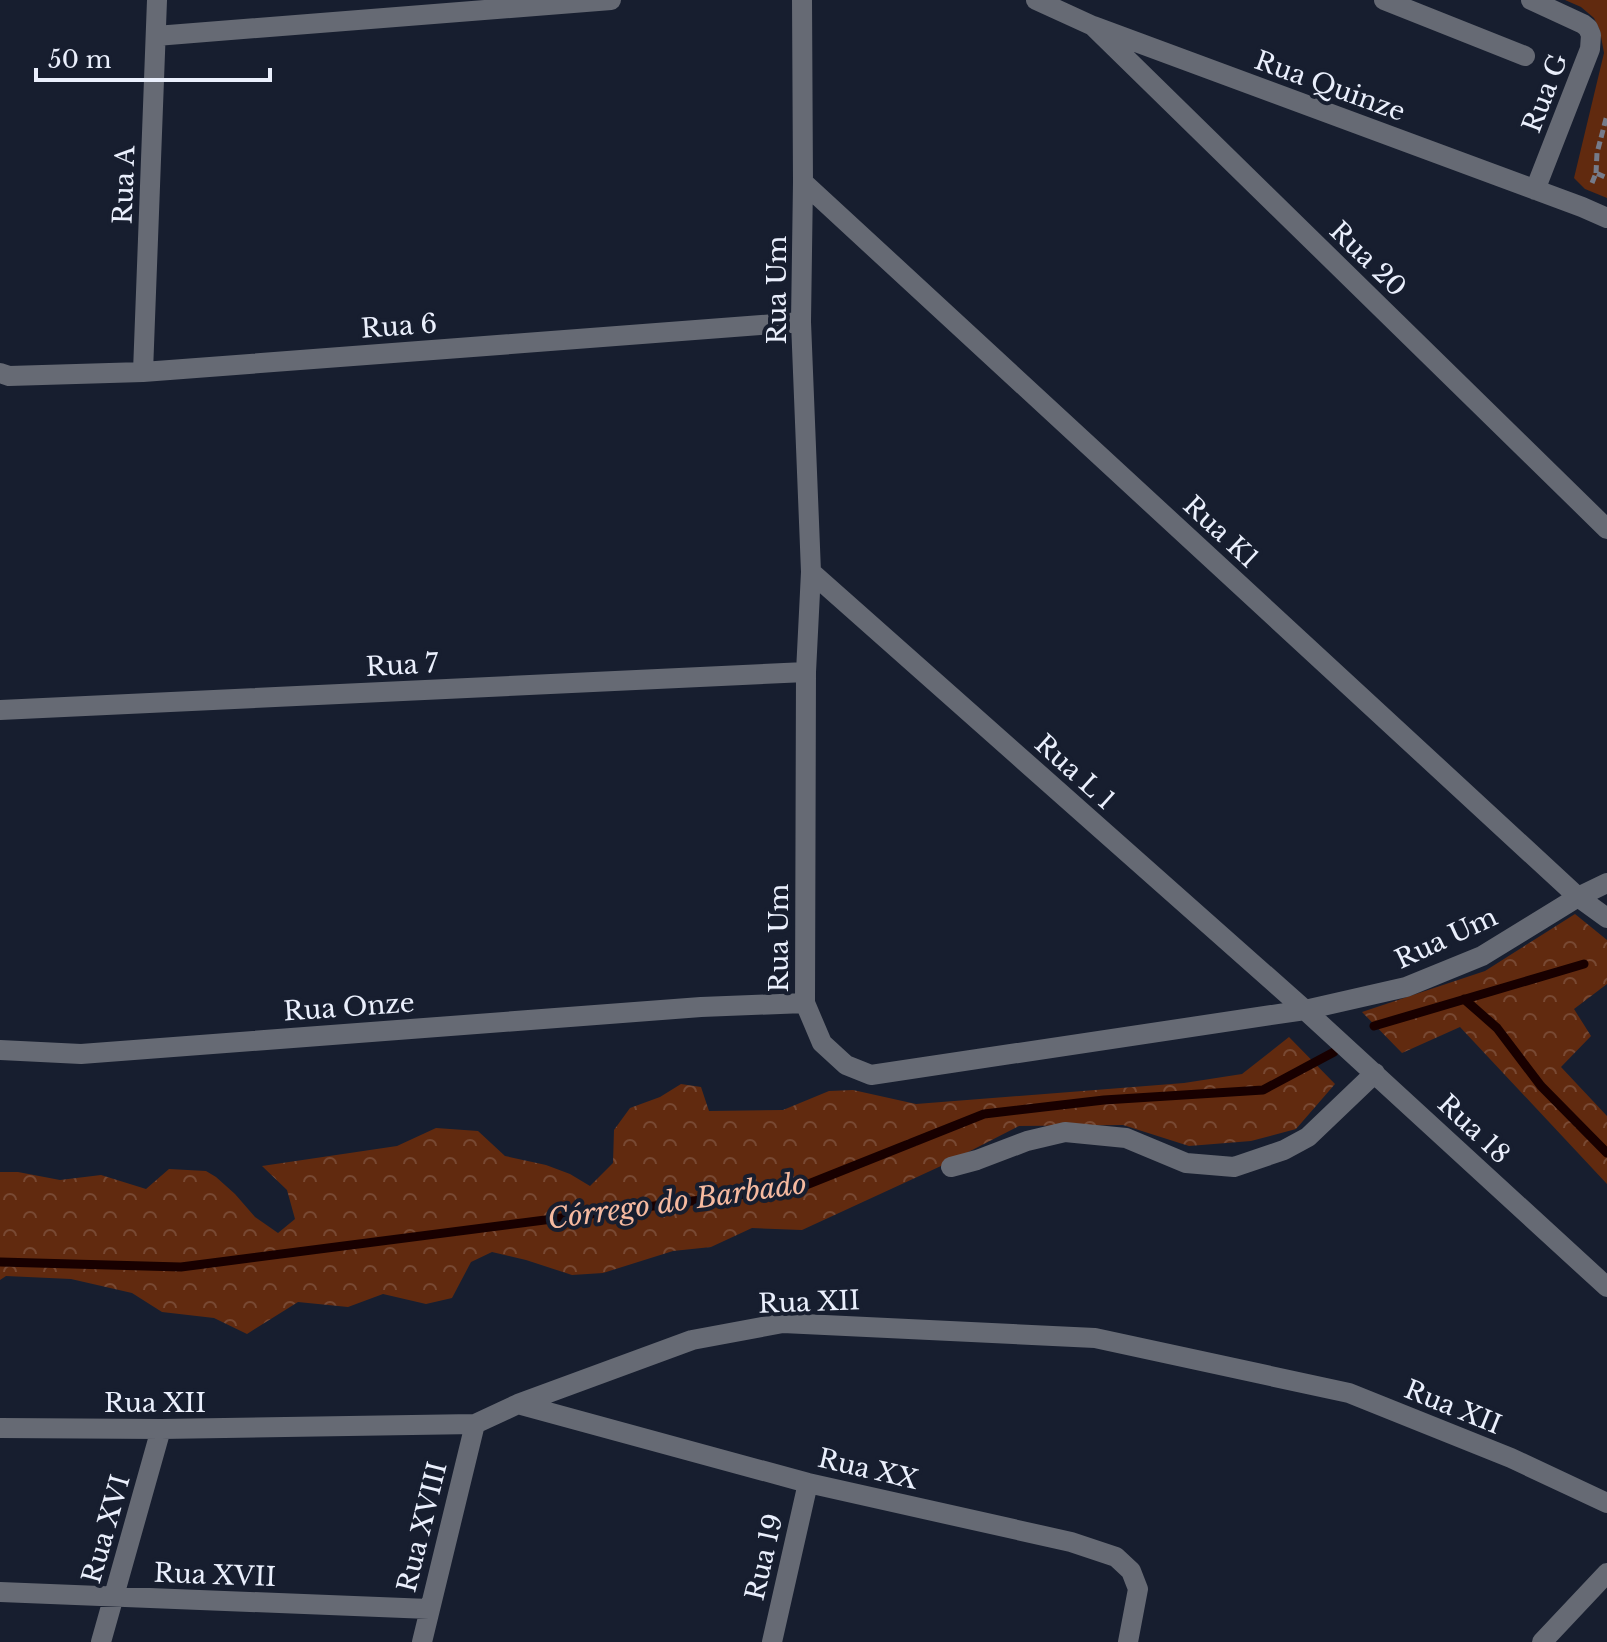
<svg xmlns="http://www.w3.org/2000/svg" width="1607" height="1642" font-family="'Libre Baskerville',serif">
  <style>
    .forest { fill: url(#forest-crowns) }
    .park { fill: #612a0f }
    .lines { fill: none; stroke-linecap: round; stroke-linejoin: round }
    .stream { stroke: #180000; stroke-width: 9 }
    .path { stroke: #757b8a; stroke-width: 5; stroke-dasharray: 8 4; stroke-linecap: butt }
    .minor { stroke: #666a74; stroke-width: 20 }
    .labels { text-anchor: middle; stroke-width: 8; stroke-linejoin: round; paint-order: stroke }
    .street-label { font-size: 26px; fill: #eaeffc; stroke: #171e2f }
    .water-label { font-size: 28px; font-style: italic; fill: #f6baa0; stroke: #171e2f }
  </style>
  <defs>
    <pattern id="forest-crowns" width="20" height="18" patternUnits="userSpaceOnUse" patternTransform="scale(2)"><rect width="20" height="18" fill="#612a0f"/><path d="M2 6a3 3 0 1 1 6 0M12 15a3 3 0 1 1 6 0" fill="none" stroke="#784933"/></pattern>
  </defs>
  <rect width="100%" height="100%" fill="#171e2f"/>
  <path class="forest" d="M1575,914L1607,940V984L1574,1009L1591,1036L1561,1067L1607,1116V1184L1460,1027L1402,1053L1362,1012L1485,971Z
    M1289,1037L1335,1084L1296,1129L1251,1141L1189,1146L1123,1125L1019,1126L941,1166L802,1230L752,1228L711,1247L673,1251L603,1273L572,1275L526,1260L492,1252L471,1262L452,1298L426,1304L383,1294L348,1307L298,1302L247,1334L214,1318L162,1312L132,1293L71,1279L6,1276L0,1280V1172H18L60,1180L101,1175L146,1189L169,1169L206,1171L216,1177L235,1194L255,1217L278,1233L295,1219L287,1190L262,1166L397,1146L436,1128L478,1131L505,1156L546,1165L570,1174L590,1186L613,1163L614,1130L630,1108L660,1097L681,1084L701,1087L709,1111L783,1110L829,1091L853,1090L916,1104L1184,1083L1242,1074Z"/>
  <path class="park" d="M1565,0H1607V198L1585,189L1574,178L1604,53L1600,31L1594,18L1581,7Z"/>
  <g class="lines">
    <path class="stream" d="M1464,999L1497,1028L1541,1086L1607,1153
      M1374,1026L1584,964
      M0,1262L181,1267L801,1187L984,1114L1104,1100L1263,1090L1334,1052"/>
    <path class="path" d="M1596,173L1597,153L1607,115
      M1592,183L1596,173L1607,178"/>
    <path class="minor" d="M802,0L803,182L801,322L811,572L806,672L805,1003L822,1043L846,1065L871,1075L1305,1010L1406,987L1482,956L1578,897L1607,883
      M1036,0L1093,26L1582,207L1607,218
      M1384,0L1525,56
      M1531,0L1583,24L1588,28L1591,35L1590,49L1535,190
      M1093,26L1607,529
      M156,36L611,0
      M803,182L1578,897L1607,918
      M143,372L157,0
      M0,373L9,376L143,372L801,322
      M811,572L1305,1010L1607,1287
      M0,710L806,672
      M0,1050L81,1054L701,1007L805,1003
      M951,1167L977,1160L1027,1141L1065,1132L1126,1138L1186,1163L1234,1167L1284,1150L1308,1137L1375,1073
      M518,1404L808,1483L1071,1542L1116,1557L1131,1571L1138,1589L1128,1642
      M0,1428L161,1429L475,1424L518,1404L692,1340L783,1323L1095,1338L1349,1393L1511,1458L1607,1503
      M0,1592L429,1609
      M101,1642L161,1429
      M422,1642L475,1424
      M772,1642L808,1483
      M1542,1642L1607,1573"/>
  </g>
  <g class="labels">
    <g class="street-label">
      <text transform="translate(1330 86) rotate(20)" y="9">Rua Quinze</text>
      <text transform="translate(1545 93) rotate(-69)" y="9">Rua G</text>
      <text transform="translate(124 185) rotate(-88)" y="9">Rua A</text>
      <text transform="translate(1368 259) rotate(44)" y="9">Rua 20</text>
      <text transform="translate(777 290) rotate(-90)" y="9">Rua Um</text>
      <text transform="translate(399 326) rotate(-4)" y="9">Rua 6</text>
      <text transform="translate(1221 532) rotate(43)" y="9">Rua K1</text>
      <text transform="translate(402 665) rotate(-3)" y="9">Rua 7</text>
      <text transform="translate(1075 772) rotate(42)" y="9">Rua L 1</text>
      <text transform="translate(779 938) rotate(-90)" y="9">Rua Um</text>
      <text transform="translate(1446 938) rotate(-25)" y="9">Rua Um</text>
      <text transform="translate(349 1007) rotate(-4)" y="9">Rua Onze</text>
      <text transform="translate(1474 1129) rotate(43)" y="9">Rua 18</text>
      <text transform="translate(809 1302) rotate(-2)" y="9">Rua XII</text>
      <text x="155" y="1412">Rua XII</text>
      <text transform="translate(1453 1407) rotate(22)" y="9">Rua XII</text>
      <text transform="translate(868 1469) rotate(13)" y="9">Rua XX</text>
      <text transform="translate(422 1527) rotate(-76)" y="9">Rua XVIII</text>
      <text transform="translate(106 1529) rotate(-74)" y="9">Rua XVI</text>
      <text transform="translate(764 1557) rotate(-77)" y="9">Rua 19</text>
      <text transform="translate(215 1575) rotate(2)" y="9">Rua XVII</text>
    </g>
    <g class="water-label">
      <text transform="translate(677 1201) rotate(-8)" y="10">Córrego do Barbado</text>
    </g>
  </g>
  <path d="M36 68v12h234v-12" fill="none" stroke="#eaeffc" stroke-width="4"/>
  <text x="48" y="68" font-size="24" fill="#eaeffc" stroke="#171e2f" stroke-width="6" paint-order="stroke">50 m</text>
</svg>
